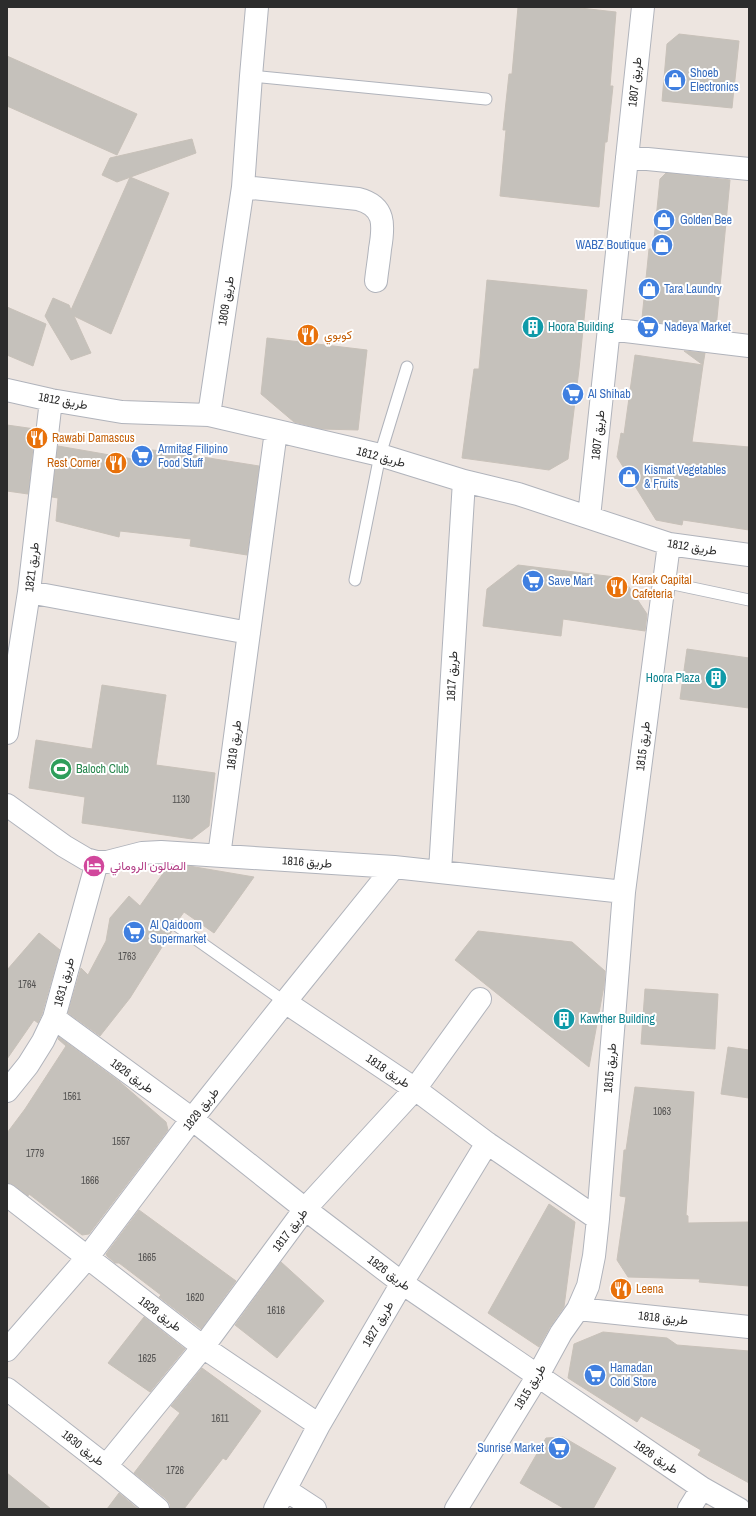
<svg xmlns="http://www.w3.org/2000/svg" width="756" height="1516" font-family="'Archivo Narrow',Vazirmatn,sans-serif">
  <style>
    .building { fill: #c5c1bb; stroke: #c8c1b9 }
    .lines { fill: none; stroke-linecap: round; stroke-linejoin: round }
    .service-casing { stroke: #b0b3bb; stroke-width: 13 }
    .minor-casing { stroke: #b0b3bb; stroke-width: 24 }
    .service { stroke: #fff; stroke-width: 11 }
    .minor { stroke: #fff; stroke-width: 22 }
    .labels { text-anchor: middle; stroke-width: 4; stroke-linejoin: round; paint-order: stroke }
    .number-label { font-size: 10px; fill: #525150 }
    .shop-label { font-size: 12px; fill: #366cbe; stroke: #fff; text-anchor: start }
    .street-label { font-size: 12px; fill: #2c2c2c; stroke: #fff }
    .culture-label { font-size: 12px; fill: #0d838f; stroke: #fff; text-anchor: start }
    .food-label { font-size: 12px; fill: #c56008; stroke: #fff; text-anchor: start }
    .leisure-label { font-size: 12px; fill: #27864d; stroke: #fff; text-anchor: start }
    .hotel-label { font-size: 12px; fill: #b23c85; stroke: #fff; text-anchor: start }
  </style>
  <rect width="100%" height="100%" fill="#ede5e0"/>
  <path class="building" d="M518,7H571L616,12L610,86H613L607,142H605L599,207L500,196L506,130H503L509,74H512Z
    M679,34L739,41L732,108L662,101L667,44Z
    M7,56L137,114L117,155L7,106Z
    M192,139L196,153L117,182L102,175L110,158Z
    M666,173L730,180L716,329L645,321L642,318L649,249H653L660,179Z
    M130,177L169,193L111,334L74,316L91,353L71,360L45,316L53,298L69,305L71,310Z
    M487,280L587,290L579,369L568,459L549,470L462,458L474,369H479Z
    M7,307L46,324L33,366L7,355Z
    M267,338L367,350L358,430L322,429L294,422L261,394Z
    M684,351L705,353L703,365Z
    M635,355L703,365L692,442L749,447V530L683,520L682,525L656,520L617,457L621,433L624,434Z
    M7,425L35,429L28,494L7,491Z
    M58,446L133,459L135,448L196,455V456L259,466L247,555L190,546L191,539L120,531L119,537L56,521L58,498L52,497Z
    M518,565L623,578L647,614L645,631L563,619L561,636L483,626L487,589Z
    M687,649L749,658V708L680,699Z
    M102,685L166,695L156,765L215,773L209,826L192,839L82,823L85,797L29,788L36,740L92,749Z
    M169,865L189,866L254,877L214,933L184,912L179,919H173L171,921L169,925L172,931L130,998L100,1036L68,1013L81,968L88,975L106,941L110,918L129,896L140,906Z
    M478,931L572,942L605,971L604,986L589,1067L455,960Z
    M39,933L60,950L42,1014L38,1023L34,1020L7,1059V970Z
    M645,989L718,994L715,1049L641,1044Z
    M59,1037L120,1082L166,1122L168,1130L89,1234L82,1235L29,1194L28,1196L14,1185L7,1183V1133L25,1109L66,1046L58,1039Z
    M728,1047L749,1050V1098L721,1094Z
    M635,1087L694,1092L686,1215L688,1216V1223L749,1222V1286L699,1282L700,1279L628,1277L617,1260L626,1197L620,1196L624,1150H626Z
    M549,1204L575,1222L564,1307L550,1327L539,1347L488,1313Z
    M139,1210L236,1281L201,1329L159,1297L161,1295L119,1263H115L107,1256L106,1254Z
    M281,1262L324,1301L277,1358L235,1325Z
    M144,1317L185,1349L150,1392L108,1363Z
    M603,1332L667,1338L677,1345L749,1351V1483L698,1455L701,1450L641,1416L637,1422L568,1378L574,1344Z
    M202,1368L261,1411L226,1460L223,1458L184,1509H170V1504L166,1499L134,1473L180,1413L171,1406Z
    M563,1437L616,1468L593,1509H565L520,1483L546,1438Z
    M7,1473L51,1509H7Z
    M119,1493L138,1509H107Z"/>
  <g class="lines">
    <g class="service-casing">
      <path id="service" d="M251,76L486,99
        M355,580L380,455L407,367
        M664,582L749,600
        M176,925L285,1002"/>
    </g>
    <g class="minor-casing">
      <path id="minor" d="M627,157L749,169
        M243,187L358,199C386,206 384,226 380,249C379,260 377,271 376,281
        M609,329L749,346
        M7,390L51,400L122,412L209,415L380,455L464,481L518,494L669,544L749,555
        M209,415L243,187L251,76L257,7
        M589,517L643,7
        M29,592L249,633
        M7,733L29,592L51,400
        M7,805L64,846L86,859L97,862H107L142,853L161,852L394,867L624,892
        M219,856L276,431
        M440,871L464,481
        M285,1002L415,1089L487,1143L598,1219
        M54,1018L192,1119L305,1209L402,1283L702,1488L739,1509
        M7,1091L28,1065L43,1041L54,1018L97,862
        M7,1195L203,1347L319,1425
        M578,1309L749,1327
        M7,1350L87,1258L192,1119L285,1002L394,867
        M7,1389L106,1466L158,1509
        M106,1466L203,1347L305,1209L415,1089L480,999
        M286,1490L315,1509
        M275,1509L319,1425L402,1283L487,1143
        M456,1509L537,1377L561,1333L578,1309L588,1286L594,1256L598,1219L624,892L669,544
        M689,1509L702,1488"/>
    </g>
    <use href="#service" class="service"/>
    <use href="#minor" class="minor"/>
  </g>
  <defs>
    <g id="shop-disc" transform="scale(1.15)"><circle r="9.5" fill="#3f7fe0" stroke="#fff"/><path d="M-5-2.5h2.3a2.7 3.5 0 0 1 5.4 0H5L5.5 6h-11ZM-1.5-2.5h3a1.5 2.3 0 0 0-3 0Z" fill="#fff"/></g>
    <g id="building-disc" transform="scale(1.15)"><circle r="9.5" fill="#0f9aa8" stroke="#fff"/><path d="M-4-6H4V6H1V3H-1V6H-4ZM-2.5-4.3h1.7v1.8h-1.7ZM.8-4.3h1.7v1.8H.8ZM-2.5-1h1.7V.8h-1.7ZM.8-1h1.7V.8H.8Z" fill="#fff"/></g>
    <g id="supermarket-disc" transform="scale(1.15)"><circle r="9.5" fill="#3f7fe0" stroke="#fff"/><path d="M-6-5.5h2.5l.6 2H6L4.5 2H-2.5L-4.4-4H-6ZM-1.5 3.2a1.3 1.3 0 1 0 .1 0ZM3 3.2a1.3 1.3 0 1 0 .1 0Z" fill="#fff"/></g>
    <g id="restaurant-disc" transform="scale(1.15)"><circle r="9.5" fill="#e8710a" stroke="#fff"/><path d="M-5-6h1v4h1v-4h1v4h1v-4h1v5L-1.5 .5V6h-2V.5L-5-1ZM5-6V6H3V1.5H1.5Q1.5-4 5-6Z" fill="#fff"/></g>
    <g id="stadium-disc" transform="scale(1.15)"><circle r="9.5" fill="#2e9e5b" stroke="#fff"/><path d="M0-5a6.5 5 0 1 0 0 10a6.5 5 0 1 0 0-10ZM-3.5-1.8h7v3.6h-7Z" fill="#fff"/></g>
    <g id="hotel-disc" transform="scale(1.15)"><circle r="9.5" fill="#d1479c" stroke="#fff"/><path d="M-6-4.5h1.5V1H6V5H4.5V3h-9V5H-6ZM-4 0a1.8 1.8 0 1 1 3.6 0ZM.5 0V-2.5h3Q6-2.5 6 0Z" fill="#fff"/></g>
  </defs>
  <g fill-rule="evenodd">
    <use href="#shop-disc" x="675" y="80"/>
    <use href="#shop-disc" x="664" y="220"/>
    <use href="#shop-disc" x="662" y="245"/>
    <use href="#shop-disc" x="649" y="289"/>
    <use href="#building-disc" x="533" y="327"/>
    <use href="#supermarket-disc" x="648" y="327"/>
    <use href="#restaurant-disc" x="308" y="335"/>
    <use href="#supermarket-disc" x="573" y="394"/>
    <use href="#restaurant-disc" x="37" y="438"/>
    <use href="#supermarket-disc" x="142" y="456"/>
    <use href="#restaurant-disc" x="116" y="463"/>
    <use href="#shop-disc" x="629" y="477"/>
    <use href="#supermarket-disc" x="533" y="581"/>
    <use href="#restaurant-disc" x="617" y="587"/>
    <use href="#building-disc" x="716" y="678"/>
    <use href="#stadium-disc" x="61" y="769"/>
    <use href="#hotel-disc" x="94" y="866"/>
    <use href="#supermarket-disc" x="134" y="932"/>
    <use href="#building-disc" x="564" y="1019"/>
    <use href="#restaurant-disc" x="621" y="1289"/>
    <use href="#supermarket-disc" x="595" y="1375"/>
    <use href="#supermarket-disc" x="559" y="1448"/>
  </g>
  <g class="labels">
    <g class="number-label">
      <text x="181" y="803">1130</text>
      <text x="127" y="960">1763</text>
      <text x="27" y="988">1764</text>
      <text x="72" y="1100">1561</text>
      <text x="662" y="1115">1063</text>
      <text x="121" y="1145">1557</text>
      <text x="35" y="1157">1779</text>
      <text x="90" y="1184">1666</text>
      <text x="147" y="1261">1665</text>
      <text x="195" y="1301">1620</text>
      <text x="276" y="1314">1616</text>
      <text x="147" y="1362">1625</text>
      <text x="220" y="1422">1611</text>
      <text x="175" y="1474">1726</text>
    </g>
    <g class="shop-label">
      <text x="690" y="77">Shoeb<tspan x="690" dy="14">Electronics</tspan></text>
      <text x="680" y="224">Golden Bee</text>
      <text x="646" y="249" text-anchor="end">WABZ Boutique</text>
      <text x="664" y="293">Tara Laundry</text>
      <text x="664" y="331">Nadeya Market</text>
      <text x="588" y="398">Al Shihab</text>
      <text x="158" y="453">Armitag Filipino<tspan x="158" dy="14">Food Stuff</tspan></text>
      <text x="644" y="474">Kismat Vegetables<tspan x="644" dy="14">&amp; Fruits</tspan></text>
      <text x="548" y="585">Save Mart</text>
      <text x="150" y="929">Al Qaidoom<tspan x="150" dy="14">Supermarket</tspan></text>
      <text x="610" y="1372">Hamadan<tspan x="610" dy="14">Cold Store</tspan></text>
      <text x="544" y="1452" text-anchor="end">Sunrise Market</text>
    </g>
    <g class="street-label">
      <text transform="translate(635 82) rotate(-84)" y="4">طريق 1807</text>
      <text transform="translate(226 301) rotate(-81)" y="4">طريق 1809</text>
      <text transform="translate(63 401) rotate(10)" y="4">طريق 1812</text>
      <text transform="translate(598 435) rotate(-84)" y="4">طريق 1807</text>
      <text transform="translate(381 457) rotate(15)" y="4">طريق 1812</text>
      <text transform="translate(692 547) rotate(9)" y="4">طريق 1812</text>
      <text transform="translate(32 567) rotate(-83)" y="4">طريق 1821</text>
      <text transform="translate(452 676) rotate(-87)" y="4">طريق 1817</text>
      <text transform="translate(234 745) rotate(-82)" y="4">طريق 1819</text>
      <text transform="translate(643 746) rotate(-83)" y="4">طريق 1815</text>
      <text transform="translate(307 862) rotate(4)" y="4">طريق 1816</text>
      <text transform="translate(64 982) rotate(-75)" y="4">طريق 1831</text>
      <text transform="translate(610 1068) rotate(-85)" y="4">طريق 1815</text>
      <text transform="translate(388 1071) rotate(34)" y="4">طريق 1818</text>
      <text transform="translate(132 1076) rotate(36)" y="4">طريق 1826</text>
      <text transform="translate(201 1109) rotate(-52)" y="4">طريق 1829</text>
      <text transform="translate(290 1230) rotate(-53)" y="4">طريق 1817</text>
      <text transform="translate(389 1273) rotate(37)" y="4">طريق 1826</text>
      <text transform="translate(160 1314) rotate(37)" y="4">طريق 1828</text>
      <text transform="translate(663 1318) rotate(6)" y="4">طريق 1818</text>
      <text transform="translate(378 1324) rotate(-60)" y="4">طريق 1827</text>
      <text transform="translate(530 1387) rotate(-59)" y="4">طريق 1815</text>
      <text transform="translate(83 1448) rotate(38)" y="4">طريق 1830</text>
      <text transform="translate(656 1457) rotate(34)" y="4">طريق 1826</text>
    </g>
    <g class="culture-label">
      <text x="548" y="331">Hoora Building</text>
      <text x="700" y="682" text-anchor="end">Hoora Plaza</text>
      <text x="580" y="1023">Kawther Building</text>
    </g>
    <g class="food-label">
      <text x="324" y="339">كوبوي</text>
      <text x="52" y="442">Rawabi Damascus</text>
      <text x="100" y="467" text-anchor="end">Rest Corner</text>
      <text x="632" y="584">Karak Capital<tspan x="632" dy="14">Cafeteria</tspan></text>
      <text x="636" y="1293">Leena</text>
    </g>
    <g class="leisure-label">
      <text x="76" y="773">Baloch Club</text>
    </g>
    <g class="hotel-label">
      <text x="110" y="870">الصالون الروماني</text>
    </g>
  </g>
  <rect width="756" height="1516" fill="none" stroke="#2c2c2c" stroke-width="16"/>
</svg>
